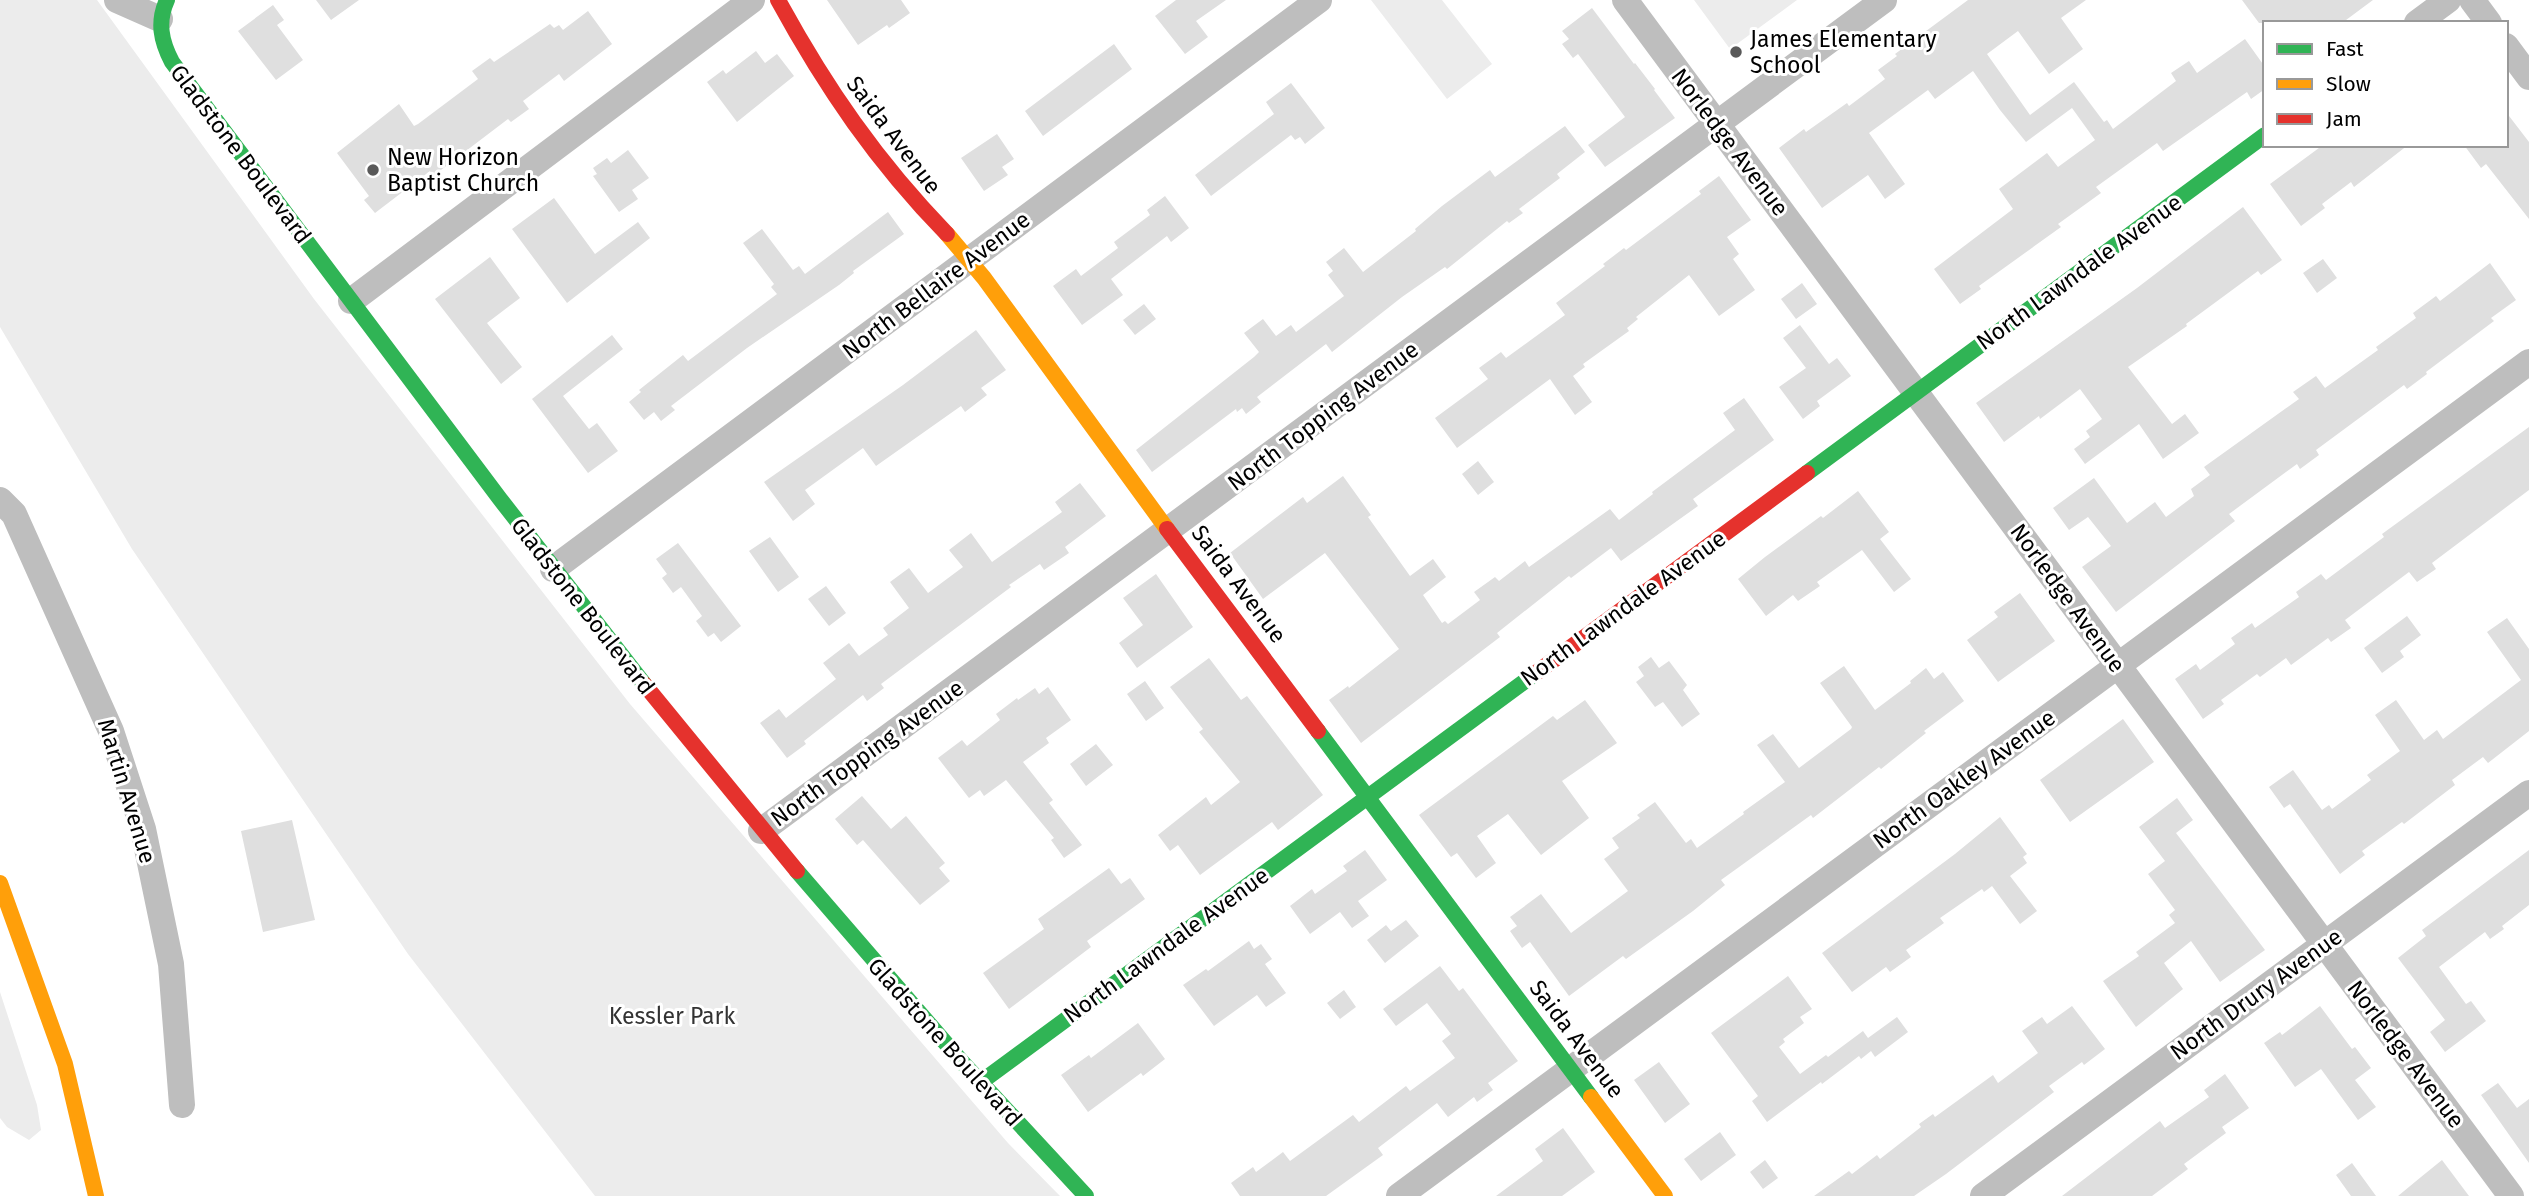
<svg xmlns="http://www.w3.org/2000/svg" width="2529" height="1196" font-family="'Fira Sans',sans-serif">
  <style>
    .green { fill: #ececec }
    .building { fill: #dfdfdf }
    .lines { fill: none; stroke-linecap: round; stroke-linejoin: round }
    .street { stroke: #bebebe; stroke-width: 26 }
    .fast { stroke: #30b455; stroke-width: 16 }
    .slow { stroke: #ff9f0a; stroke-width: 16 }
    .jam { stroke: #e5322d; stroke-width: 16 }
    .poi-dot { fill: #595959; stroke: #fff; stroke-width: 2.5 }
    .labels { text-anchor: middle; stroke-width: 6; stroke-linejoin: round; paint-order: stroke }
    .poi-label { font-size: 23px; fill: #000; stroke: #fff; text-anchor: start }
    .street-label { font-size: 23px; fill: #000; stroke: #fff }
    .park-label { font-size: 23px; fill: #333; stroke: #fff }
  </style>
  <rect width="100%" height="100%" fill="#fff"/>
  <path class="green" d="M0,0H97L314,299L630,704L1008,1143L1060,1196H595L408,954L132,549L0,327Z
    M1371,0H1442L1492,64L1447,99Z
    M1694,0H1797L1730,49Z
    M0,992L37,1105L41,1130L29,1140L7,1127L0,1118Z"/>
  <path class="building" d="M316,0H359L331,20Z
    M827,0H901L910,13L889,28L887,25L858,45Z
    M1176,0H1226L1196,21L1208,37L1185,54L1155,16Z
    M1968,0H2086L2061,18L2083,49L2049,74L2018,31L1987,54L2030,115L2074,82L2104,122L2107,120L2113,129L2176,81L2171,73L2189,61L2197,73L2245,39L2265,67V89L2251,99L2247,92L2163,151L2157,143L2096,187L2101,193L2058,224L2061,227L1979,286L1981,289L1960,304L1934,269L2013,209L1999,189L2047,153L2058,167L2095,140L2072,108L2026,142L2000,110L1973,71L1935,99L1928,90L1869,133L1905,184L1885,199L1868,175L1822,208L1779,148L1804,129L1806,132L1847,103L1849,106L1885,79L1878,70L1897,56L1895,54Z
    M2242,0H2373L2342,23H2259Z
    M273,5L284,20L277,25L303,60L276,80L238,31Z
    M1592,8L1634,64L1635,63L1655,89L1654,90L1675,118L1605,167L1588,145L1625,117L1578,54L1573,58L1562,44L1569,39L1562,31Z
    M588,11L612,44L564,81L559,74L523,101L529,109L511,122L508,119L433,176L430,171L375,213L364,200L369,196L337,153L399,104L414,126L418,124L478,79L472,71L490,58L494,62L550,24L554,28L559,25L563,30Z
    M1114,44L1132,69L1043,136L1025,111Z
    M756,51L765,63L777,54L794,76L737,122L707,82L723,70L726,74Z
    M1291,83L1325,128L1305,144L1300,137L1295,140L1291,135L1211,196L1195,175L1274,114L1266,102Z
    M2506,112L2529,142V219L2486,164L2481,168L2464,145H2506Z
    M1565,126L1585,152L1557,174L1560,178L1519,209L1523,213L1509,223L1507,221L1447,269L1445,267L1402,297L1332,352L1326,344L1257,397L1261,402L1246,414L1242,408L1237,412L1236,409L1152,472L1136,450L1254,357L1259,352L1244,333L1263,319L1276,336L1291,325L1296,332L1344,296L1328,275L1333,271L1326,262L1344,248L1363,272L1416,231L1415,229L1442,206L1490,170L1495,177Z
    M997,134L1014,159L1002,167L1008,175L984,191L961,158Z
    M2323,145H2408L2354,187L2351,182L2322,204L2325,208L2301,226L2270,184Z
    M628,150L649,178L632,190L638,199L619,212L593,176L597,174L593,168L607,158L611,163Z
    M1719,176L1751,220L1727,237L1739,254L1733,259L1755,290L1719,316L1689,275L1636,317L1638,319L1627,328L1629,331L1583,364L1585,367L1573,376L1592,402L1575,415L1550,379L1457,448L1435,418L1488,379L1479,368L1501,352L1506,358L1565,315L1556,303L1605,266L1603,264L1624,248L1626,250L1701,194L1699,191Z
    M1165,196L1189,228L1171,242L1167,236L1111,279L1123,295L1082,325L1053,286L1076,269L1081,276L1118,248L1114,242L1150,215L1147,210Z
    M554,198L595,254L638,222L650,238L567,303L512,229Z
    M2243,207L2282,260L2261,275L2258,271L2186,324L2187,326L2128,367L2172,424L2185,414L2199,433L2163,459L2139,424L2085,464L2074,449L2090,437L2086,431L2102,419L2080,389L2040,419L2039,416L2004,442L1976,403L2137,288Z
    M888,212L904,234L853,271L854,273L839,285L747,348L671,406L675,410L661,421L654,412L644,420L629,402L641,392L639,390L683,355L688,361L777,294L771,287L774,284L743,243L762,229L793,270L799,266L805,274Z
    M490,257L520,298L487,323L522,367L501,384L435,299Z
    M2323,259L2337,278L2317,293L2303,273Z
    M2490,263L2516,300L2491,318L2494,321L2426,372L2427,374L2407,389L2404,385L2316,450L2319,455L2300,469L2297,464L2229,514L2235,521L2116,612L2082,567L2111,546L2088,517L2069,530L2053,508L2094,478L2127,523L2155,502L2166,517L2194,496L2191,489L2210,475L2204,467L2299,399L2293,392L2316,376L2325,388L2378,350L2376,347L2416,318L2413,313L2436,296L2440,301Z
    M1802,283L1817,304L1796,319L1781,299Z
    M1144,304L1156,319L1135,335L1123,320Z
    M1800,325L1829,364L1837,358L1851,376L1817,401L1820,406L1803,419L1779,387L1806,368L1783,338Z
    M976,330L1006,370L981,388L987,395L965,412L961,406L876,466L863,448L805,490L815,504L793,521L764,482L903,385Z
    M612,335L623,349L563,396L589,429L597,423L618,451L588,473L532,399Z
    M1744,398L1774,440L1693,499L1698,506L1621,561L1611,548L1571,578L1569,576L1497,633L1500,637L1361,743L1329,700L1348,686L1349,688L1399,649L1325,553L1263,599L1230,553L1303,497L1307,503L1343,476L1371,515L1368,517L1410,576L1433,559L1446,577L1423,595L1442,623L1445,621L1448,624L1480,600L1474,592L1495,577L1499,581L1525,561L1529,567L1610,509L1619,520L1653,494L1652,492L1735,430L1723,413Z
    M2529,427V490L2432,563L2436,569L2417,582L2409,572L2345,620L2351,628L2331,642L2328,638L2291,665L2286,658L2260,677L2257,674L2221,700L2224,704L2203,719L2175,679L2196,664L2200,670L2235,644L2231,638L2252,623L2255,628L2299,597L2296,592L2321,574L2326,580L2384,537L2382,534Z
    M1478,461L1494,482L1478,495L1462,474Z
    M1080,483L1106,516L1065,547L1069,553L1044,570L1040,564L1009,585L1011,587L881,684L884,688L867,701L863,695L804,741L806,744L787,758L760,723L779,709L786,718L836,679L823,663L849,643L859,656L888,635L883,628L909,608L890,582L909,568L928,593L963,567L949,550L971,533L992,562L1062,512L1055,502Z
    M1858,491L1889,532L1880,539L1911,579L1894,592L1862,550L1817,582L1820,586L1798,601L1793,595L1766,616L1738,579L1765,557L1821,516L1823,518Z
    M770,537L799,577L778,592L749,551Z
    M678,543L741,626L721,642L714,633L708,637L696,621L702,616L681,587L673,593L662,578L667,574L656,559Z
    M1156,574L1193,627L1137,668L1119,643L1143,625L1123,598Z
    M826,586L846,613L829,626L808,599Z
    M2020,593L2055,641L1998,682L1967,640L1998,617L1994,612Z
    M2407,616L2421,635L2400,651L2404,657L2382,673L2364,648Z
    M2507,618L2529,649V731L2488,763L2483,757L2452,780L2455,785L2404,824L2402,822L2362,851L2365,855L2340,874L2290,804L2284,808L2269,787L2293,770L2322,810L2329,805L2332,809L2371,780L2367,775L2400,751L2375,715L2396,700L2424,740L2437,730L2443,739L2521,680L2487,632Z
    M1651,657L1659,668L1669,661L1687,685L1683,690L1700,714L1682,727L1663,702L1655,707L1636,682L1644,676L1638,667Z
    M1209,658L1241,700L1247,696L1323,795L1278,830L1272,822L1200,875L1178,845L1170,851L1158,835L1206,797L1211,805L1240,782L1199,732L1203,729L1170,687Z
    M1844,666L1875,710L1911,683L1910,681L1926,668L1934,679L1943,672L1964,701L1924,731L1926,733L1881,769L1879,767L1813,818L1811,815L1721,880L1725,885L1693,911L1626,959L1623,956L1569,996L1530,942L1522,948L1510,931L1517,926L1510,917L1541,894L1571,933L1628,891L1604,859L1619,848L1612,838L1640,818L1637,815L1655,802L1686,843L1691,839L1697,848L1744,814L1743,812L1785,782L1757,745L1773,734L1799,768L1851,729L1852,727L1820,683Z
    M1145,681L1164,708L1146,721L1127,694Z
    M1048,687L1071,720L1046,738L1049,743L1023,762L1053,800L1049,803L1082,845L1064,858L1051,840L1054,838L1006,780L984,796L980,790L969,798L938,758L962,740L967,746L1000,720L996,714L1017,698L1018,700L1035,688L1039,694Z
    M1585,700L1617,743L1562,781L1589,818L1541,855L1508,814L1477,836L1496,863L1476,878L1457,853L1451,857L1419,815L1553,716L1557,720Z
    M2123,719L2154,762L2070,822L2040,780Z
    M1096,744L1113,765L1086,786L1070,764Z
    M862,796L891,829L906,816L945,863L939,868L950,881L920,905L863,840L857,845L835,819Z
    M2177,798L2193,820L2176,833L2265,950L2220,982L2191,941L2164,963L2183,989L2136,1027L2103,981L2139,956L2136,952L2175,923L2169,915L2175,910L2148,874L2165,861L2139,827Z
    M2000,817L2027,854L2023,857L2027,863L2010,876L2037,911L2020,924L1992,886L1984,892L1982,889L1940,918L1944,923L1906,950L1911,957L1890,972L1886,967L1852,992L1822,953L1955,854Z
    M292,820L315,920L263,932L241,831Z
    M1365,850L1387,880L1358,901L1369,916L1352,928L1340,912L1310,934L1290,906L1312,889L1315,894L1347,871L1343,866Z
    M2529,850V905L2502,926L2504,929L2490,939L2485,932L2439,967L2466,1004L2471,1001L2486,1021L2445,1052L2430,1032L2445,1020L2398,958L2426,936L2422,930Z
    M1109,868L1121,884L1130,878L1145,899L1087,941L1091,947L1009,1009L983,973L1044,929L1038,919Z
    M1406,920L1419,936L1385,963L1367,940L1386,925L1391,931Z
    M1249,941L1254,949L1261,944L1272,959L1265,964L1286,993L1266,1007L1257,995L1214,1026L1183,985L1206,969L1208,971Z
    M1440,966L1459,991L1463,988L1518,1061L1488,1083L1493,1090L1477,1102L1474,1097L1448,1117L1437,1103L1378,1148L1383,1155L1326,1196H1240L1231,1183L1253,1167L1256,1172L1283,1152L1290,1161L1353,1115L1359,1122L1406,1086L1410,1091L1455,1058L1442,1041L1451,1034L1427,1003L1396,1026L1383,1009Z
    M1788,976L1812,1009L1800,1017L1804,1023L1783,1039L1785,1042L1779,1047L1800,1074L1826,1055L1828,1057L1863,1031L1868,1038L1897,1017L1908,1032L1875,1057L1871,1051L1861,1059L1859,1056L1822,1084L1821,1082L1767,1122L1752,1101L1758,1096L1711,1033Z
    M1344,990L1356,1007L1340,1019L1327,1003Z
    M2072,1006L2105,1049L2084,1065L2082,1062L2049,1086L2054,1092L1946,1174L1914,1196H1814L1849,1171L1852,1174L1877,1155L1880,1159L1921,1127L1919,1124L1933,1114L1935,1117L1993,1075L1998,1083L2038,1053L2022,1031L2042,1017L2047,1024Z
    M2320,1006L2352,1049L2355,1047L2371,1068L2355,1080L2376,1107L2358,1120L2321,1069L2295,1087L2264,1043L2280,1032L2282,1035Z
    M1138,1023L1165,1059L1143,1076L1141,1073L1088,1112L1061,1075L1089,1055L1091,1058Z
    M1659,1062L1690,1104L1665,1123L1634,1080Z
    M2225,1074L2249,1108L2222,1127L2226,1133L2184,1164L2188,1169L2152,1196H2062L2160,1121L2165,1128L2209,1097L2204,1090Z
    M2498,1083L2517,1108L2529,1099V1163L2481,1095Z
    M1563,1128L1595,1172L1562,1196H1496L1543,1161L1535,1149Z
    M1720,1132L1736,1155L1701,1181L1684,1159Z
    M1765,1160L1778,1178L1763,1189L1750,1172Z
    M2442,1160L2469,1196H2398L2421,1177Z
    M2352,1163L2376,1196H2351L2336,1175Z"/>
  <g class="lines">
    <path class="street" d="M117,0L160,19
      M1625,0L2511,1196
      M2472,0L2489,23
      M2417,23L2448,0
      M2506,46L2529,77
      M351,301L752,0
      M0,500L14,514L111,731L143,829L171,964L182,1105
      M553,569L1319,0
      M761,831L1884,0
      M1399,1196L2529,362
      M1983,1196L2529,793"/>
    <path class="fast" d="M167,0C157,22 161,41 172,62L500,499L644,684
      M1807,473L2265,135
      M1318,731L1591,1097
      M797,871L962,1062L1086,1196
      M981,1082L1536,673"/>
    <path class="slow" d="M947,234L984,278L1167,529
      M0,883L65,1064L96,1196
      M1591,1097L1665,1196"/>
    <path class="jam" d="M778,0C826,88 877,162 947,234
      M1167,529L1318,731
      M1536,673L1807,473
      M644,684L797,871"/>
  </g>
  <g class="poi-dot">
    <circle cx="1736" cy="52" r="7"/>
    <circle cx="373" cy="170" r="7"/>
  </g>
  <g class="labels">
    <g class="poi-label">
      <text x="1750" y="47">James Elementary<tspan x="1750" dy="26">School</tspan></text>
      <text x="387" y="165">New Horizon<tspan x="387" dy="26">Baptist Church</tspan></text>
    </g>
    <g class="street-label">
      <text transform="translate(894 135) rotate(53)" y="8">Saida Avenue</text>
      <text transform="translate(1730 142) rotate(53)" y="8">Norledge Avenue</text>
      <text transform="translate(241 154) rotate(53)" y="8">Gladstone Boulevard</text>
      <text transform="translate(2079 272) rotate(-36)" y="8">North Lawndale Avenue</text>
      <text transform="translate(936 285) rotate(-37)" y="8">North Bellaire Avenue</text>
      <text transform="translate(1323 416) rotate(-37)" y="8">North Topping Avenue</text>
      <text transform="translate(1239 584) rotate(53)" y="8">Saida Avenue</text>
      <text transform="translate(2068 598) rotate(54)" y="8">Norledge Avenue</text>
      <text transform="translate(583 606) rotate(52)" y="8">Gladstone Boulevard</text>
      <text transform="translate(1623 608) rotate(-36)" y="8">North Lawndale Avenue</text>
      <text transform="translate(867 753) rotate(-36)" y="8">North Topping Avenue</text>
      <text transform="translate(1964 779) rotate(-36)" y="8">North Oakley Avenue</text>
      <text transform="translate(127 791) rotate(73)" y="8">Martin Avenue</text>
      <text transform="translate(1166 945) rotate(-36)" y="8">North Lawndale Avenue</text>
      <text transform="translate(2256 994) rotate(-36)" y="8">North Drury Avenue</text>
      <text transform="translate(1577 1039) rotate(53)" y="8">Saida Avenue</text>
      <text transform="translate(945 1042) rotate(48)" y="8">Gladstone Boulevard</text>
      <text transform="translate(2406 1054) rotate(53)" y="8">Norledge Avenue</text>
    </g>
    <g class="park-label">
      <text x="672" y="1024">Kessler Park</text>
    </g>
  </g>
  <rect x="2263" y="21" width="245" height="126" fill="#ffffff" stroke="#999999" stroke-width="2"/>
  <rect x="2277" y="44" width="35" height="10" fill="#30b455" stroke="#999999" stroke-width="2"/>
  <text x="2326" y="56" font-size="21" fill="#000000">Fast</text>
  <rect x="2277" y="79" width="35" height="10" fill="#ff9f0a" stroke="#999999" stroke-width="2"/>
  <text x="2326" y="91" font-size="21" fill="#000000">Slow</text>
  <rect x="2277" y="114" width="35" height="10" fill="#e5322d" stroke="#999999" stroke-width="2"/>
  <text x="2326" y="126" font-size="21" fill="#000000">Jam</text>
</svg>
